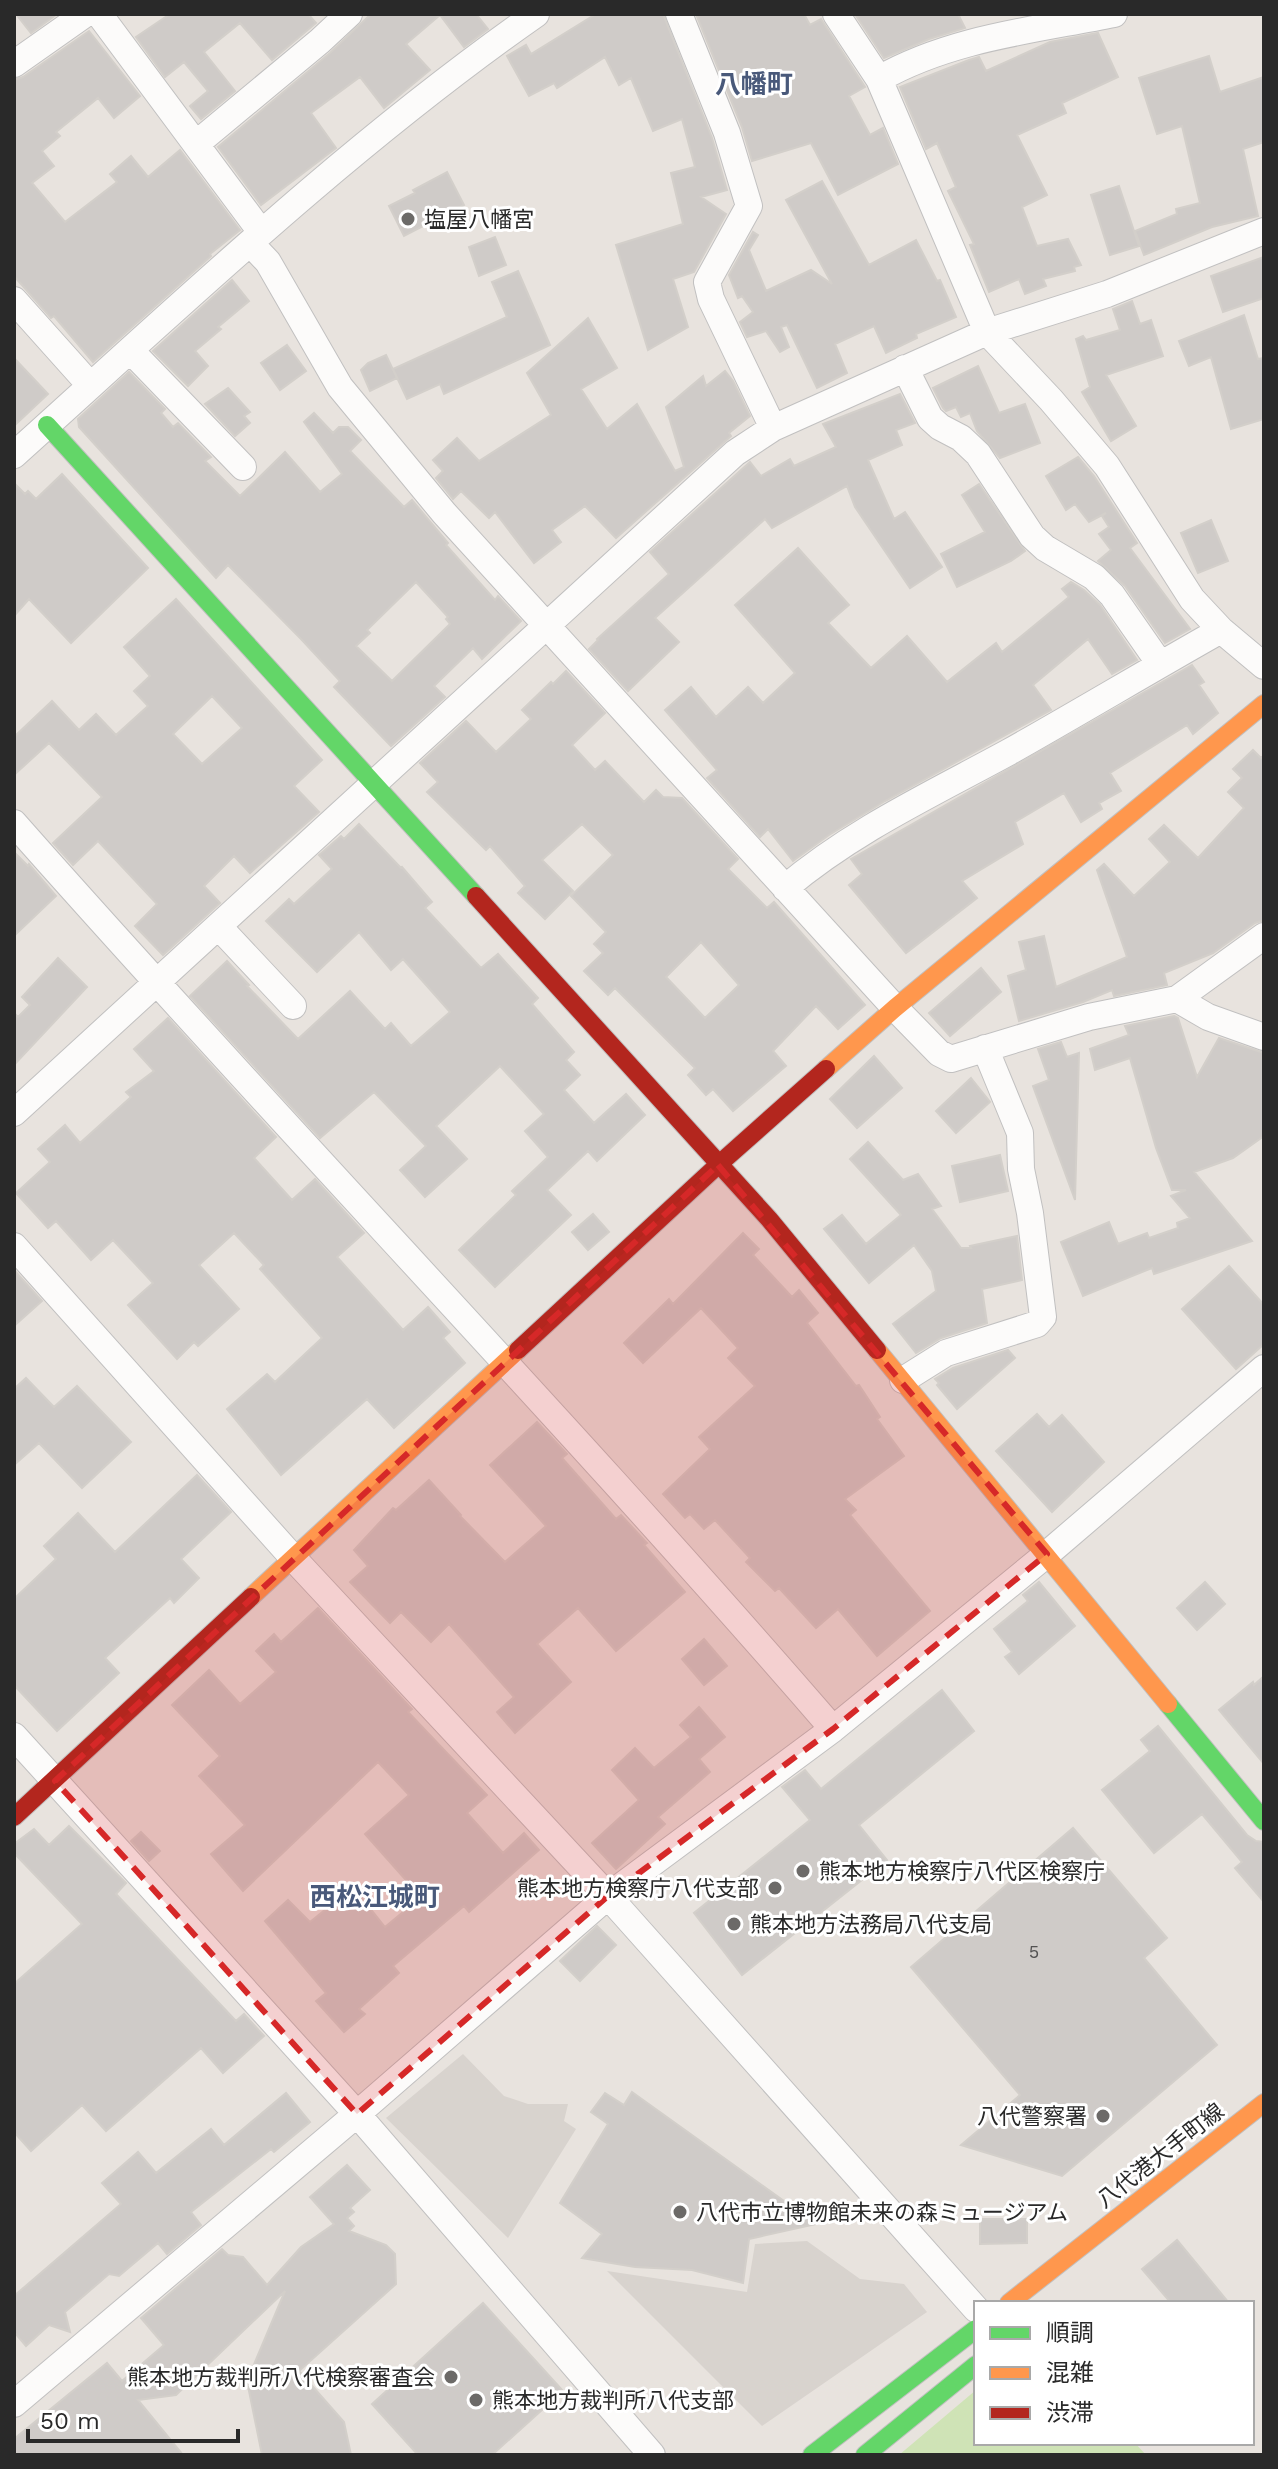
<svg xmlns="http://www.w3.org/2000/svg" width="1278" height="2469" font-family="'Work Sans','Noto Sans JP',sans-serif">
  <style>
    .green { fill: #cfe3b6 }
    .plaza { fill: #d8d3ce }
    .building { fill: #cfcbc8; stroke: #d3cfca; stroke-width: 2; fill-rule: evenodd }
    .lines { fill: none; stroke-linecap: round; stroke-linejoin: round }
    .street-casing { stroke: #c1c0c0; stroke-width: 28 }
    .fast-casing { stroke: #c1c0c0; stroke-width: 20 }
    .slow-casing { stroke: #c1c0c0; stroke-width: 20 }
    .jam-casing { stroke: #c1c0c0; stroke-width: 20 }
    .street { stroke: #fcfbfa; stroke-width: 26 }
    .fast { stroke: #63d668; stroke-width: 18 }
    .slow { stroke: #ff974d; stroke-width: 18 }
    .jam { stroke: #b3261e; stroke-width: 18 }
    .marked { fill: #d62828; fill-opacity: 0.2; stroke: #d62828; stroke-width: 6; stroke-dasharray: 16 10; stroke-linejoin: round }
    .poi-dot { fill: #6c6a68; stroke: #fff; stroke-width: 3 }
    .labels { text-anchor: middle; stroke-width: 6; stroke-linejoin: round; paint-order: stroke }
    .number-label { font-size: 18px; fill: #535252 }
    .poi-label { font-size: 22px; fill: #292929; stroke: #fff; text-anchor: start }
    .street-label { font-size: 22px; fill: #292929; stroke: #fff }
    .quarter-label { font-size: 26px; font-weight: bold; fill: #49597a; stroke: #fff }
  </style>
  <rect width="100%" height="100%" fill="#e8e3de"/>
  <path class="green" d="M976,2390V2443H1135L1146,2455H899Z"/>
  <path class="plaza" d="M463,2054L504,2096L528,2104H568L564,2121L576,2129L508,2238L386,2118Z
    M807,2241L860,2279L904,2284L927,2312L762,2426L607,2271L747,2292L755,2244Z"/>
  <path class="building" d="M16,14H57L31,33Z
    M170,14H308L316,23L272,60L240,23L204,52L235,91L201,119L190,106L208,91L184,62L165,77L136,37Z
    M371,14H476L488,29L464,47L440,15L406,44L430,70L384,108L360,77L311,113L336,148L261,205L218,147L330,53Z
    M596,14H663L712,138L727,190L701,197L726,214L694,272L673,279L688,327L648,350L616,245L683,224L671,173L695,167L682,119L653,131L631,78L619,85L605,57L557,88L554,83L529,96L507,56L526,45L531,54Z
    M696,14H804L810,25L821,19L865,87L849,96L870,135L883,128L898,164L838,195L811,143L752,161L742,127Z
    M855,14H958L965,28L929,39L884,58Z
    M89,31L140,96L114,118L98,98L56,132L60,136L42,151L54,166L32,183L65,222L117,182L110,174L131,156L148,177L180,150L240,230L210,254L211,256L93,362L54,316L51,318L14,276V80L23,77Z
    M1098,33L1118,77L1062,103L1066,113L1017,135L1047,195L1022,207L1037,246L1068,239L1081,265L1074,267L1075,271L1043,279L1046,286L1025,294L1019,279L989,292L970,245L974,244L948,191L956,187L937,143L926,149L900,87L969,60L979,57L986,71L1050,42Z
    M1209,56L1220,92L1264,77V142L1243,149L1258,216L1212,227L1144,255L1135,231L1177,214L1176,209L1200,203L1182,126L1157,134L1139,78Z
    M447,172L464,205L404,236L389,206L415,193L413,190Z
    M822,181L869,265L916,240L937,281L940,280L956,317L916,334L917,338L886,353L874,326L835,344L847,373L817,388L787,325L781,327L789,347L780,352L766,331L747,337L740,322L753,312L742,296L738,298L729,275L753,232L758,235L749,250L766,291L811,270L832,284L786,200Z
    M1119,186L1139,246L1110,255L1091,195Z
    M495,237L506,265L479,276L469,247Z
    M1264,257V298L1223,312L1211,276Z
    M518,271L550,345L444,394L440,384L407,399L393,369L507,317L492,282Z
    M232,280L249,301L218,327L221,329L195,351L208,366L188,386L153,351Z
    M1132,301L1140,324L1151,320L1163,356L1106,375L1136,426L1111,441L1082,392L1090,387L1076,339L1083,336L1086,340L1120,330L1113,309Z
    M1244,315L1258,359L1264,358V419L1231,429L1211,357L1189,366L1179,341Z
    M588,318L617,368L581,389L607,429L637,404L675,471L684,467L666,407L703,376L706,386L725,371L733,381L750,416L729,433L731,436L616,538L585,506L552,530L561,542L534,563L495,512L489,518L461,491L453,499L436,478L443,471L433,460L457,438L479,461L551,415L527,373Z
    M287,345L306,371L280,390L261,363Z
    M386,355L397,378L370,391L361,370L368,363Z
    M14,358L48,394L14,426Z
    M978,366L999,413L1025,404L1040,443L1000,458L977,431L970,413L961,417L956,407L946,411L943,408L933,388Z
    M129,372L165,409L161,413L173,427L178,423L211,457L205,461L240,496L285,452L320,492L342,474L304,422L314,413L333,433L339,427H348L361,440L350,451L404,507L412,500L448,543L446,545L495,600L498,596L521,621L482,659L473,648L434,686L445,697L391,746L334,687L340,681L301,639L228,565L216,578L79,427L78,419ZM416,582L448,617L446,619L450,624L392,681L356,646L370,633L367,630Z
    M228,388L250,412L244,416L250,423L235,436L205,404Z
    M900,394L915,423L896,430L902,445L868,460L894,519L905,512L942,567L910,588L855,507L847,486L772,528L765,519L655,618L679,642L628,691L589,649L598,640L597,639L669,574L650,552L750,462L761,476L790,459L794,466L836,447L823,424Z
    M1078,457L1094,476L1137,543L1130,548L1190,629L1165,643L1125,586L1098,561L1111,550L1099,534L1109,527L1102,516L1106,513L1089,522L1075,504L1066,510L1046,476Z
    M62,474L148,568L71,643L29,599L14,616V483L25,494L28,491L36,499Z
    M979,484L1025,551L1011,561L957,587L941,554L985,532L962,495Z
    M1211,520L1228,561L1198,573L1181,533Z
    M798,548L849,605L828,623L871,668L907,636L947,682L996,643L1002,652L1069,597L1062,589L1071,582L1084,590L1100,605L1137,660L1112,674L1088,639L1033,685L1051,710L885,801L829,835L793,861L768,829L760,837L707,778L717,770L665,710L691,687L716,717L748,687L763,703L795,673L735,605Z
    M176,599L322,760L294,786L319,812L250,873L234,856L204,886L220,903L163,955L135,926L157,904L98,841L73,865L53,843L102,797L49,743L14,775V737L52,701L79,730L96,714L116,735L148,706L134,691L150,676L124,647ZM212,696L242,728L202,764L173,734Z
    M1192,665L1204,682L1199,685L1218,713L1193,734L1187,725L1110,773L1121,791L1099,803L1102,809L1081,822L1064,793L1015,822L1023,844L962,881L977,898L906,953L849,885L862,874L851,859Z
    M566,671L605,713L572,745L595,770L605,761L644,802L656,790L663,797L682,798L738,859L728,869L767,908L774,902L865,1005L838,1029L816,1006L773,1051L786,1066L733,1111L713,1089L706,1095L688,1075L695,1068L615,988L608,995L584,971L603,953L594,944L606,932L571,896L613,855L582,824L542,860L573,891L545,919L518,893L525,886L490,846L486,850L427,792L438,782L420,763L466,721L496,752L531,719L522,710L551,682L553,684ZM701,942L739,985L705,1018L666,977Z
    M1253,750L1261,758L1264,755V920L1255,923L1213,953L1164,973L1167,985L1114,996L1112,990L1083,1002L1019,1021L1008,976L1026,970L1019,942L1044,936L1056,987L1127,957L1097,870L1104,864L1134,896L1170,862L1149,839L1164,825L1198,858L1244,808L1228,792L1242,778L1233,769Z
    M359,824L401,868L402,867L432,902L425,908L481,968L498,954L538,998L532,1004L574,1052L566,1060L580,1075L564,1090L594,1123L626,1094L645,1115L597,1161L588,1151L547,1190L571,1215L495,1287L459,1250L516,1195L512,1191L548,1157L525,1131L544,1114L500,1066L436,1126L467,1159L425,1197L400,1170L426,1146L374,1092L320,1138L190,996L227,961L249,985L247,986L298,1039L350,991L385,1029L391,1023L411,1046L450,1012L403,959L391,970L359,932L317,972L266,921L289,899L294,904L332,869L319,855L341,836L344,839Z
    M14,852L28,866L29,864L56,896L14,936Z
    M58,958L87,987L14,1065V1013L18,1017L30,1005L22,997Z
    M981,968L1001,992L950,1036L929,1013Z
    M1174,1016L1178,1018L1197,1077L1219,1038L1264,1053V1136L1233,1158L1194,1172L1252,1241L1154,1274L1152,1268L1083,1296L1061,1242L1109,1222L1118,1244L1147,1233L1149,1238L1178,1228L1177,1223L1190,1218L1171,1196L1186,1190H1172L1156,1148L1130,1058L1095,1070L1090,1049L1129,1035L1125,1026Z
    M168,1018L276,1137L254,1158L292,1200L315,1179L364,1233L337,1257L403,1330L428,1307L450,1332L443,1338L465,1363L394,1428L367,1399L281,1475L227,1409L267,1374L275,1382L322,1338L260,1269L264,1265L234,1233L199,1265L239,1309L198,1346L194,1342L177,1359L128,1305L153,1283L113,1240L91,1260L56,1221L48,1228L16,1193L50,1162L38,1149L65,1125L80,1143L131,1097L126,1092L154,1071L134,1049Z
    M1061,1042L1067,1057L1079,1053L1075,1200L1033,1086L1049,1080L1038,1049Z
    M874,1056L902,1088L857,1128L830,1099Z
    M971,1078L990,1102L956,1133L936,1111Z
    M868,1142L903,1180L918,1174L941,1206L932,1209L961,1248H971L970,1246L1017,1236L1022,1280L982,1289L987,1323L941,1338L916,1353L893,1324L936,1291L932,1271L914,1245L869,1283L824,1229L842,1215L866,1244L901,1215L850,1159Z
    M1000,1155L1008,1191L960,1202L952,1166Z
    M593,1214L609,1232L588,1250L572,1232Z
    M743,1233L759,1249L753,1255L792,1297L799,1290L818,1313L807,1323L856,1386L859,1385L880,1417L877,1419L904,1456L845,1499L856,1510L850,1515L930,1611L877,1656L838,1609L816,1628L779,1588L775,1591L746,1562L750,1558L715,1520L704,1529L690,1514L685,1518L663,1494L710,1449L699,1437L755,1386L728,1358L738,1348L701,1308L643,1363L624,1343L669,1299L673,1304Z
    M1229,1266L1264,1305V1344L1236,1369L1182,1309Z
    M14,1270L42,1301L14,1326Z
    M1008,1350L1015,1358L957,1409L937,1385L939,1383L935,1379L953,1368Z
    M26,1378L54,1407L77,1386L131,1442L82,1488L39,1443L14,1465V1389Z
    M1037,1414L1049,1427L1062,1415L1104,1462L1052,1512L996,1451Z
    M537,1422L567,1454L562,1458L616,1519L621,1515L647,1543L644,1545L685,1592L616,1651L578,1608L537,1644L571,1682L515,1733L497,1712L514,1697L449,1624L431,1642L401,1612L390,1623L350,1582L368,1566L354,1550L393,1508L396,1510L429,1480L461,1515L460,1516L505,1562L546,1526L490,1465Z
    M197,1475L231,1512L181,1559L199,1578L174,1603L170,1598L105,1658L119,1673L57,1731L14,1685V1599L56,1559L44,1546L78,1513L115,1552Z
    M1039,1582L1075,1626L1019,1674L1005,1657L1012,1652L994,1629L1028,1601L1023,1595Z
    M1205,1582L1225,1604L1197,1630L1177,1608Z
    M318,1608L412,1709L408,1712L487,1795L467,1813L503,1853L524,1833L539,1850L469,1912L464,1906L393,1966L399,1973L359,2009L365,2014L344,2032L316,2001L326,1993L265,1921L288,1900L310,1922L353,1887L385,1927L421,1897L365,1834L409,1795L378,1762L243,1891L211,1854L245,1825L199,1776L220,1756L172,1705L209,1670L240,1704L276,1672L256,1651L274,1634L281,1642Z
    M704,1639L727,1666L704,1685L682,1659Z
    M1264,1676V1764L1219,1710L1253,1682L1254,1685Z
    M942,1690L974,1731L859,1825L887,1860L742,1975L694,1913L810,1820L782,1787L805,1770L821,1789Z
    M699,1707L725,1737L699,1759L710,1772L658,1817L665,1824L616,1869L592,1843L639,1800L612,1770L635,1748L654,1768L691,1737L680,1725Z
    M1158,1726L1247,1835L1256,1841L1264,1842V1902L1235,1868L1242,1862L1202,1814L1154,1853L1102,1790L1150,1751L1141,1740Z
    M69,1826L126,1883L116,1894L236,2021L244,2014L264,2036L223,2073L201,2048L106,2131L82,2105L31,2151L14,2132V1984L82,1924L14,1853V1844L34,1829L49,1845Z
    M1073,1828L1167,1938L1144,1958L1217,2045L1062,2176L961,2145L1020,2095L911,1967Z
    M141,1832L160,1851L149,1861L131,1841Z
    M597,1926L616,1945L580,1981L560,1961Z
    M632,2092L816,2224L749,2239L743,2283L692,2270L635,2267L582,2258L602,2234L560,2203L608,2124L591,2112L605,2093L624,2105Z
    M286,2093L310,2122L274,2152L271,2149L191,2212L201,2225L167,2254L158,2243L119,2276L109,2274L65,2312L70,2332L49,2325L26,2346L14,2332V2296L121,2204L102,2183L138,2152L156,2173L211,2129L224,2145Z
    M347,2165L370,2190L350,2208L354,2212L347,2218L354,2226L349,2231L386,2245L395,2254L396,2284L299,2371L344,2422L351,2455H262L247,2381L285,2291L176,2395L138,2400L183,2455H14V2439L107,2363L122,2381L164,2345L141,2318L222,2249L228,2255L243,2257L267,2285L301,2247L334,2224L310,2197Z
    M980,2219H1027V2243L980,2244Z
    M1177,2240L1229,2303H1171L1142,2269Z
    M483,2303L563,2391L492,2455H418L372,2404Z"/>
  <g class="lines">
    <g class="street-casing">
      <path id="street" d="M99,14L261,232
        M679,14L727,133L749,206L707,282L711,299L773,428
        M836,14L879,79L987,332L1051,400L1107,466L1192,599L1221,630L1264,666
        M14,64L85,14
        M879,79C951,38 1035,30 1114,14
        M196,144L320,41L349,14
        M250,243L268,262L340,387L444,513L895,1008L939,1053L951,1059L1089,1017L1177,999L1264,936
        M14,300L90,385
        M131,351L243,467
        M905,368L930,418L940,427L961,438L978,454L1032,536L1045,548L1094,577L1112,595L1160,664
        M14,455C183,303 349,145 536,14
        M14,823C283,1128 567,1421 833,1729
        M785,888C852,831 932,794 1009,752C1080,712 1150,670 1221,630
        M219,927L293,1006
        M1177,999L1208,1017L1264,1037
        M14,1113L735,453L773,428L987,332L1107,294L1264,231
        M14,1246L294,1559L608,1896L976,2309
        M903,1380L946,1353L1037,1324L1043,1317L1030,1213L1021,1169L1020,1133L985,1048
        M14,1736L357,2114L652,2455
        M14,2404L357,2114L608,1896L833,1729L1047,1554L1264,1368"/>
    </g>
    <g class="fast-casing">
      <path id="fast" d="M47,425L476,896
        M1168,1704L1264,1821
        M812,2455L976,2329
        M865,2455L976,2365"/>
    </g>
    <g class="slow-casing">
      <path id="slow" d="M826,1069L895,1008L1264,704
        M877,1350L1168,1704
        M251,1597L518,1350
        M1009,2303L1264,2103"/>
    </g>
    <g class="jam-casing">
      <path id="jam" d="M476,896L769,1219L877,1350
        M518,1350L718,1165L826,1069
        M14,1817L251,1597"/>
    </g>
    <use href="#street" class="street"/>
    <use href="#fast" class="fast"/>
    <use href="#slow" class="slow"/>
    <use href="#jam" class="jam"/>
  </g>
  <path class="marked" d="M718,1165L1047,1554L833,1729L608,1896L357,2114L55,1781Z"/>
  <g class="poi-dot">
    <circle cx="408" cy="219" r="8"/>
    <circle cx="803" cy="1871" r="8"/>
    <circle cx="775" cy="1888" r="8"/>
    <circle cx="734" cy="1924" r="8"/>
    <circle cx="1103" cy="2116" r="8"/>
    <circle cx="680" cy="2212" r="8"/>
    <circle cx="451" cy="2377" r="8"/>
    <circle cx="476" cy="2400" r="8"/>
  </g>
  <g class="labels">
    <g class="number-label">
      <text x="1034" y="1958">5</text>
    </g>
    <g class="poi-label">
      <text x="424" y="227">塩屋八幡宮</text>
      <text x="819" y="1879">熊本地方検察庁八代区検察庁</text>
      <text x="759" y="1896" text-anchor="end">熊本地方検察庁八代支部</text>
      <text x="750" y="1932">熊本地方法務局八代支局</text>
      <text x="1087" y="2124" text-anchor="end">八代警察署</text>
      <text x="696" y="2220">八代市立博物館未来の森ミュージアム</text>
      <text x="435" y="2385" text-anchor="end">熊本地方裁判所八代検察審査会</text>
      <text x="492" y="2408">熊本地方裁判所八代支部</text>
    </g>
    <g class="street-label">
      <text transform="translate(1160 2155) rotate(-38)" y="8">八代港大手町線</text>
    </g>
    <g class="quarter-label">
      <text x="754" y="93">八幡町</text>
      <text x="375" y="1906">西松江城町</text>
    </g>
  </g>
  <rect width="1278" height="2469" fill="none" stroke="#292929" stroke-width="32"/>
  <rect x="974" y="2301" width="280" height="144" fill="#ffffff" stroke="#a9a9a9" stroke-width="2"/>
  <rect x="990" y="2327" width="40" height="12" fill="#63d668" stroke="#a9a9a9" stroke-width="2"/>
  <text x="1046" y="2341" font-size="24" fill="#292929">順調</text>
  <rect x="990" y="2367" width="40" height="12" fill="#ff974d" stroke="#a9a9a9" stroke-width="2"/>
  <text x="1046" y="2381" font-size="24" fill="#292929">混雑</text>
  <rect x="990" y="2407" width="40" height="12" fill="#b3261e" stroke="#a9a9a9" stroke-width="2"/>
  <text x="1046" y="2421" font-size="24" fill="#292929">渋滞</text>
  <path d="M28 2429v12h210v-12" fill="none" stroke="#292929" stroke-width="4"/>
  <text x="40" y="2429" font-size="24" fill="#292929" stroke="#ffffff" stroke-width="6" paint-order="stroke">50 m</text>
</svg>
